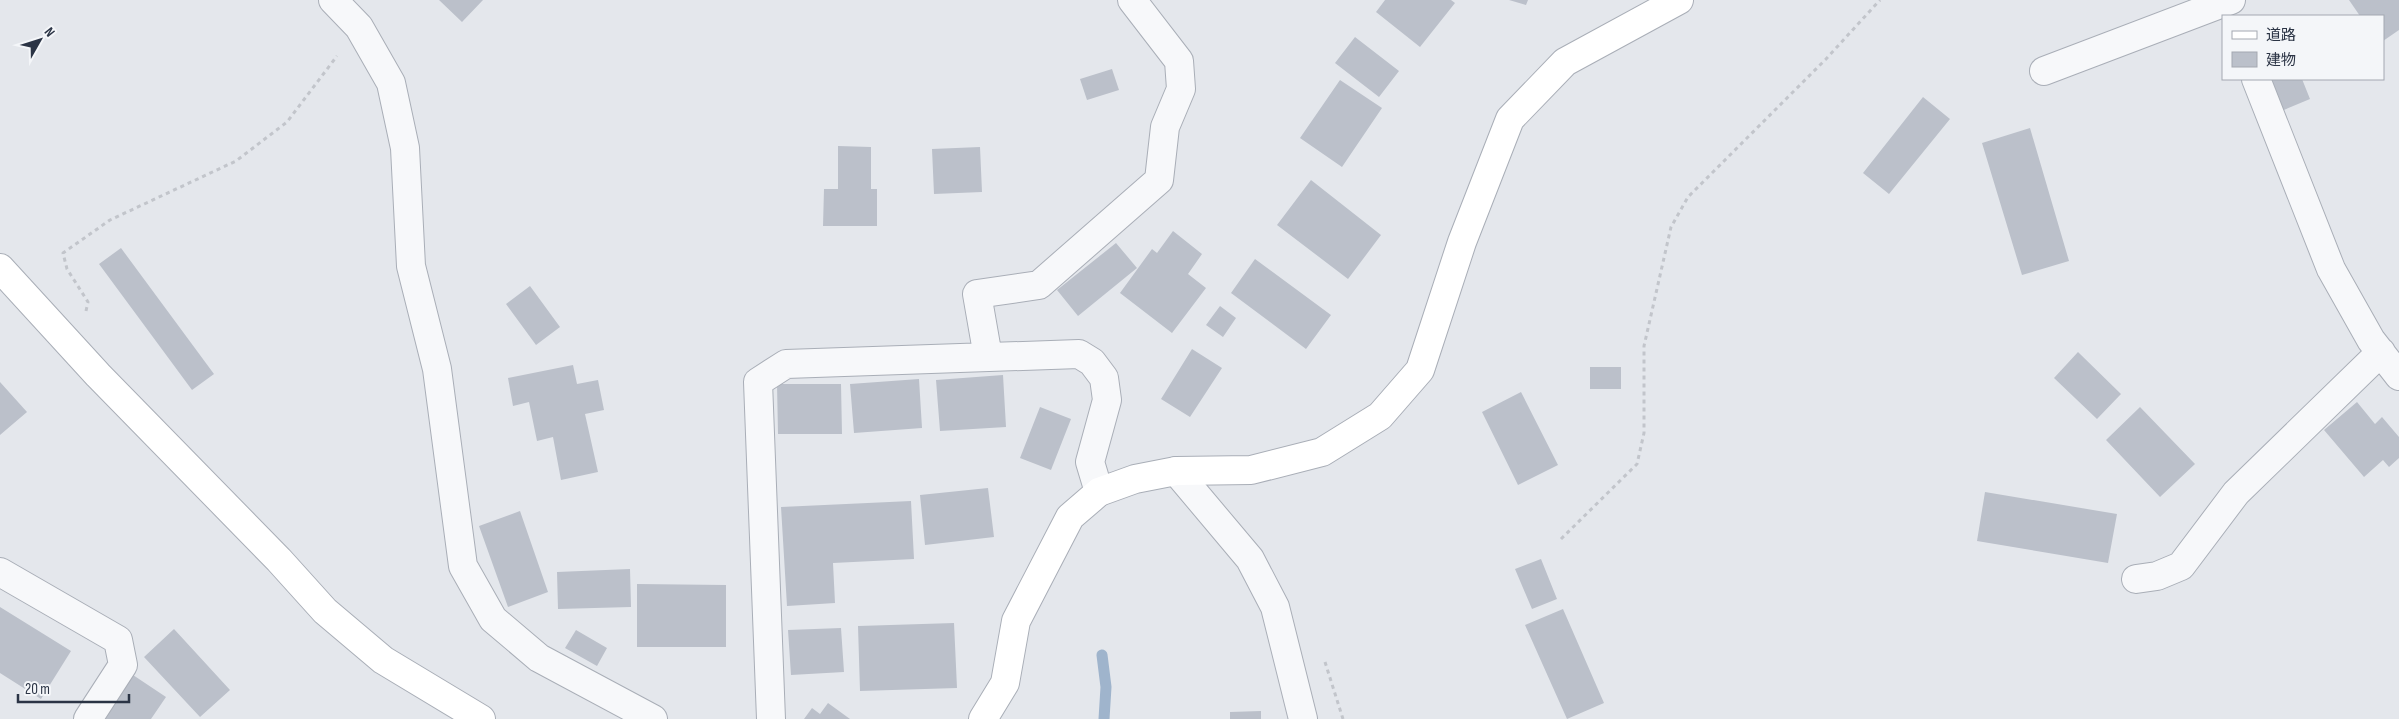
<svg xmlns="http://www.w3.org/2000/svg" width="2399" height="719" font-family="'Sofia Sans Condensed','Noto Sans JP',sans-serif">
  <style>
    .lines { fill: none; stroke-linecap: round; stroke-linejoin: round }
    .stream { stroke: #9fb4cc; stroke-width: 11 }
    .building { fill: #bbc0ca }
    .street-casing { stroke: #a9aeb7; stroke-width: 30 }
    .secondary-casing { stroke: #a9aeb7; stroke-width: 30 }
    .path { stroke: #c2c5cb; stroke-width: 3; stroke-dasharray: 4 4; stroke-linecap: butt }
    .street { stroke: #f7f8fa; stroke-width: 28 }
    .secondary { stroke: #fff; stroke-width: 28 }
  </style>
  <rect width="100%" height="100%" fill="#e4e7ec"/>
  <g class="lines">
    <path class="stream" d="M1102,655L1106,687L1104,719"/>
  </g>
  <path class="building" d="M439,0H483L462,22Z
    M1385,0H1451L1455,3L1420,47L1376,12Z
    M1509,0H1528L1526,5Z
    M2349,0H2399V30L2383,41V16H2360Z
    M1355,37L1399,71L1379,97L1335,63Z
    M1112,69L1119,90L1087,100L1080,79Z
    M2266,79H2302L2310,99L2279,112Z
    M1340,80L1382,108L1342,167L1300,138Z
    M1923,97L1950,119L1889,194L1863,173Z
    M2030,128L2069,261L2022,275L1982,143Z
    M838,146L871,147V189H877V226H823L824,189H838Z
    M980,147L982,192L934,194L932,149Z
    M1311,180L1381,235L1348,279L1277,225Z
    M1173,231L1202,254L1188,274L1206,288L1172,333L1120,293L1152,249L1157,253Z
    M1116,243L1137,268L1078,316L1057,290Z
    M121,248L214,374L192,390L99,264Z
    M1255,259L1331,315L1306,349L1231,293Z
    M530,286L560,327L536,345L506,304Z
    M1220,306L1236,318L1223,337L1206,325Z
    M1192,349L1222,368L1190,417L1161,399Z
    M2078,352L2121,394L2097,419L2054,378Z
    M573,365L577,384L598,380L604,410L585,414L598,472L561,480L553,437L537,441L529,402L513,406L508,378Z
    M1590,367H1621V389H1590Z
    M1003,375L1006,427L940,431L936,380Z
    M919,379L922,428L854,433L850,384Z
    M0,382L27,412L0,435Z
    M777,384H841L842,434H778Z
    M1521,392L1558,465L1518,485L1482,412Z
    M2357,402L2375,424L2382,417L2399,437V458L2389,467L2383,460L2364,477L2324,430Z
    M1040,407L1071,419L1051,470L1020,458Z
    M2140,407L2195,464L2160,497L2106,440Z
    M988,488L994,537L925,545L920,495Z
    M1985,492L2117,514L2108,563L1977,541Z
    M911,501L914,559L833,563L835,603L787,606L781,507Z
    M520,511L548,592L508,607L479,526Z
    M1541,559L1557,599L1532,609L1515,569Z
    M630,569L631,607L558,609L557,572Z
    M637,584L726,585V647H637Z
    M0,607L71,651L41,699L0,673Z
    M1563,609L1604,703L1567,719L1525,625Z
    M954,623L957,688L860,691L858,626Z
    M841,628L844,672L791,675L788,630Z
    M174,629L230,690L200,717L144,657Z
    M576,630L607,648L597,666L565,648Z
    M127,671L166,697L151,719H96Z
    M828,703L850,719H804L812,708L820,714Z
    M1261,711V719H1230V712Z"/>
  <g class="lines">
    <g class="street-casing">
      <path id="street" d="M333,0L359,27L391,83L405,148L411,266L437,369L463,566L493,619L539,658L653,719
        M2044,71L2231,0
        M2256,79L2331,269L2371,340L2399,376
        M988,357L977,294L1039,285L1159,180L1165,127L1181,89L1179,61L1132,0
        M1176,471L1250,559L1275,607L1303,719
        M0,572L118,640L123,665L88,719
        M2136,579L2157,576L2181,566L2236,493L2381,352
        M771,719L758,382L786,364L1079,354L1092,362L1104,378L1107,400L1090,462L1099,492"/>
    </g>
    <g class="secondary-casing">
      <path id="secondary" d="M0,268L98,375L279,560L325,611L383,660L481,719
        M983,719L1005,683L1016,621L1070,517L1099,492L1135,479L1176,471L1251,470L1322,452L1380,416L1420,370L1462,242L1510,119L1565,62L1679,0"/>
    </g>
    <path class="path" d="M86,311L88,302L67,269L63,253L110,220L236,161L287,122L337,56
      M1561,539L1637,464L1644,433V346L1671,227L1688,197L1826,59L1880,0
      M1325,662L1343,719"/>
    <use href="#street" class="street"/>
    <use href="#secondary" class="secondary"/>
  </g>
  <rect x="2222" y="15" width="162" height="65" fill="#f4f6f9" stroke="#a4a8b1"/>
  <rect x="2232" y="31" width="25" height="8" fill="#ffffff" stroke="#a4a8b1"/>
  <text x="2266" y="40" font-size="15" fill="#2b3445">道路</text>
  <rect x="2232" y="52" width="25" height="15" fill="#bbc0ca" stroke="#a4a8b1"/>
  <text x="2266" y="65" font-size="15" fill="#2b3445">建物</text>
  <g transform="translate(40 40) rotate(51)" stroke="#f4f6f9" stroke-width="4" paint-order="stroke">
  <path d="M0-4L9 19L0 12L-9 19Z" fill="#2b3445"/>
  <text y="-8" font-size="14" font-weight="bold" text-anchor="middle" fill="#2b3445">N</text>
  </g>
  <path d="M18 694v8h111v-8" fill="none" stroke="#2b3445" stroke-width="2.5"/>
  <text x="25" y="694" font-size="15" fill="#2b3445" stroke="#f4f6f9" stroke-width="4" paint-order="stroke">20 m</text>
</svg>
